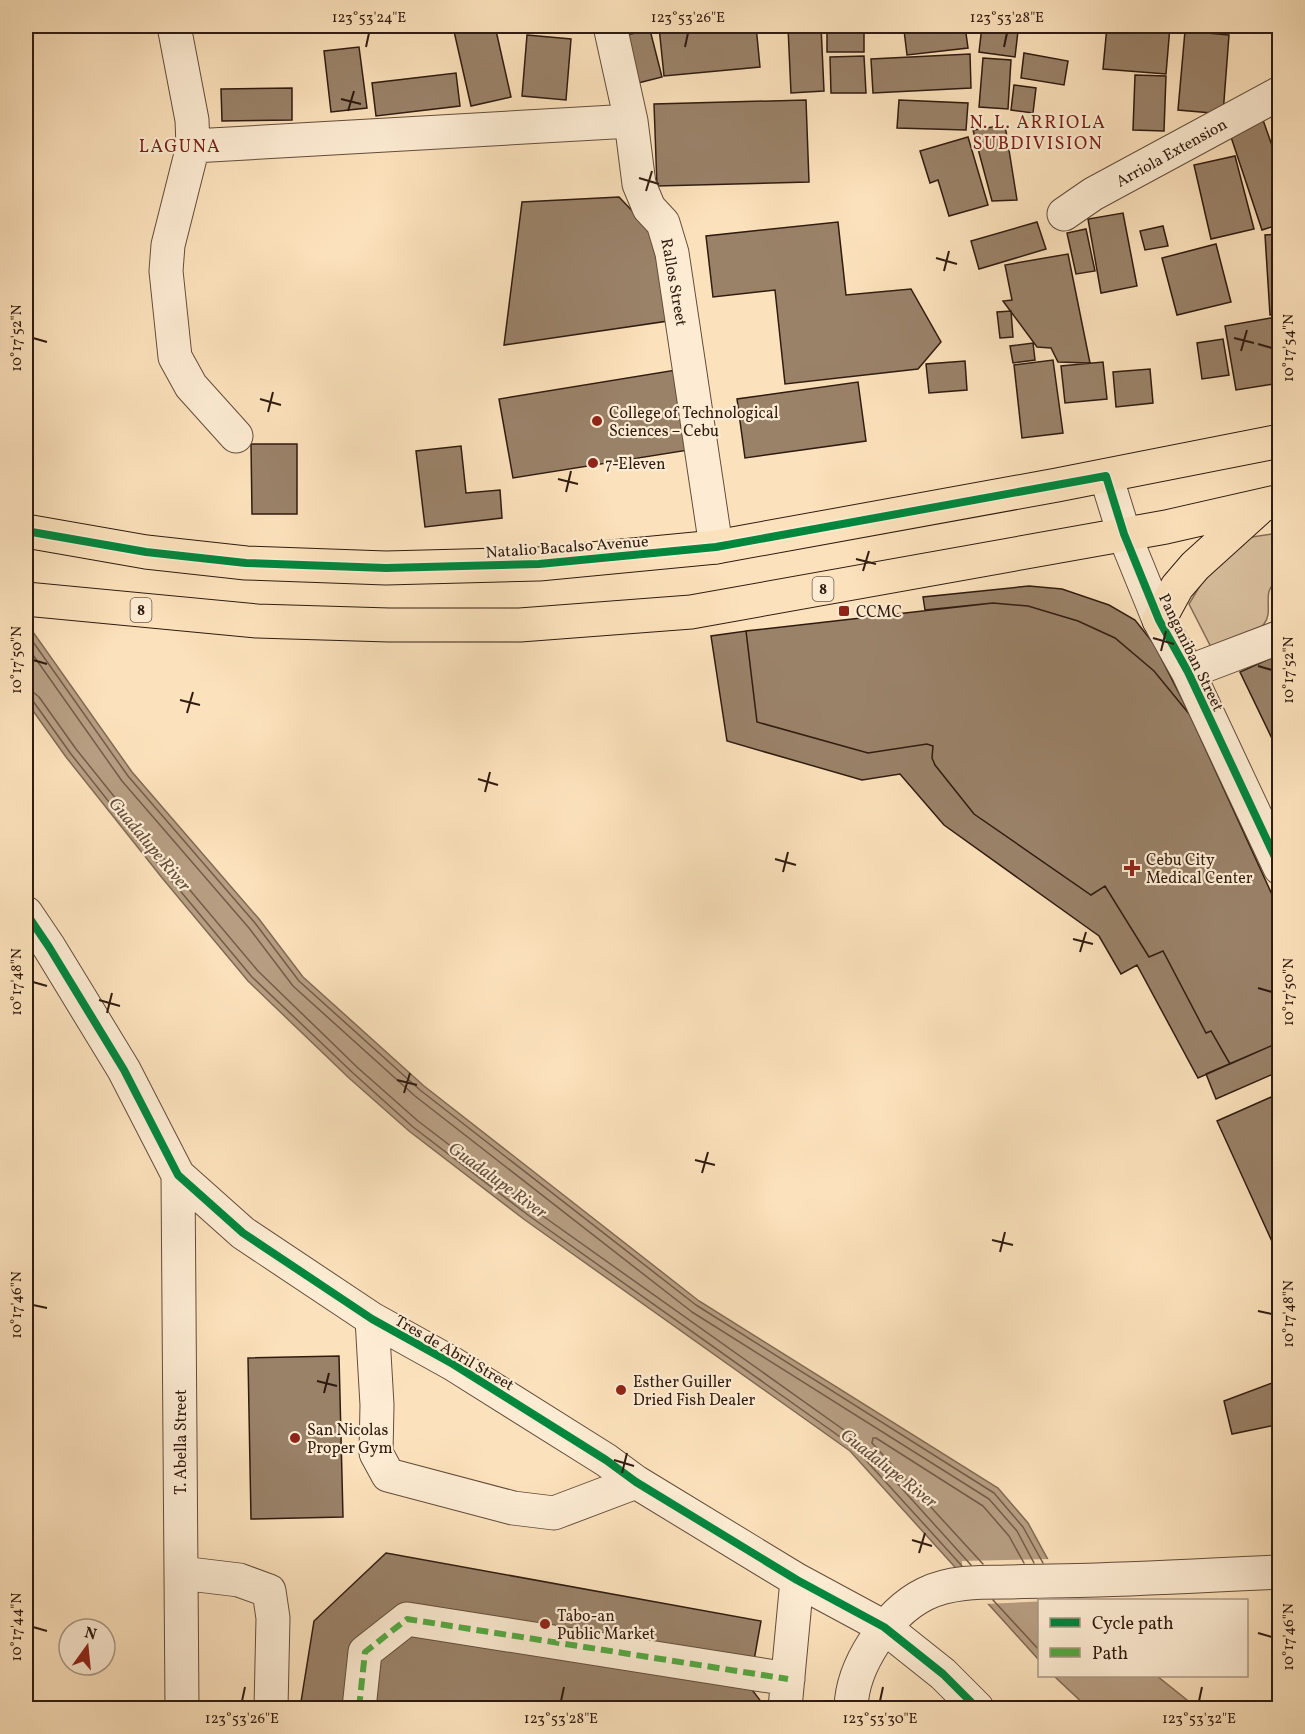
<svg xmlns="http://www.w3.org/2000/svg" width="1305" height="1734" font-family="Vollkorn,serif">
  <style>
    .green { fill: #d9c09f; stroke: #846e58; stroke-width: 1.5 }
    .water { fill: #b79e82; stroke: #816a54; stroke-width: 1.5 }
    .pier { fill: #fce2bc }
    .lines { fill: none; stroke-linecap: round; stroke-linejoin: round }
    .shore { stroke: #745c49; stroke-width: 1.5 }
    .building { fill: #9a8269; stroke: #301b10; stroke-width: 1.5 }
    .minor-casing { stroke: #634d3b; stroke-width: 35 }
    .major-casing { stroke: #301b10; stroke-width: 35 }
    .minor { stroke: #fdecd3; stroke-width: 33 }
    .major { stroke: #fce2bc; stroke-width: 33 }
    .quiet { stroke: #54a942; stroke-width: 6; stroke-dasharray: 12 6; stroke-linecap: butt }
    .cycleway-casing { stroke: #fdecd3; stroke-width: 11 }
    .cycleway { stroke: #00873e; stroke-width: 8 }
    .ticks { fill: none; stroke: #301b10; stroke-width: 2 }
    .poi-dot { fill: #8f2418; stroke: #fdecd3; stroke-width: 2 }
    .labels { text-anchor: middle; stroke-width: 4.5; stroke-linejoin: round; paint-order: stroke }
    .shield { fill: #fdecd3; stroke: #6e5a4a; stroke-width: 1.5 }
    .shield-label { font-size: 15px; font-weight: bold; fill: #301b10 }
    .street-label { font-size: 16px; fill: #301b10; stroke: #fdecd3 }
    .poi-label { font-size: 16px; fill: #301b10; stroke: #fdecd3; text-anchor: start }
    .neighbourhood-label { font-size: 18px; letter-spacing: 1.5px; fill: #7a1f14; stroke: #fdecd3 }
    .water-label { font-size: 18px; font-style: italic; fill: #664f3e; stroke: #fdecd3 }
    .neatline { fill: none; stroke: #301b10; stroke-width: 2 }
    .ticks-label { font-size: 15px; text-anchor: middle; fill: #301b10 }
  </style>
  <rect width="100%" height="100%" fill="#fce2bc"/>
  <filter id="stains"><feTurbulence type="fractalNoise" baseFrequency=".00333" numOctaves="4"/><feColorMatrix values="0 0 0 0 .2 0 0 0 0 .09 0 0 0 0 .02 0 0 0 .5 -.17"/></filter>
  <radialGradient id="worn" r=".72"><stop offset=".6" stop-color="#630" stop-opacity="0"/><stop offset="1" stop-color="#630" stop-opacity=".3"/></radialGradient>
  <path class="green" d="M1279,533V581C1259,589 1275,611 1264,624C1252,638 1230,644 1213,651L1189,604L1210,569L1232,540Z"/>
  <path class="water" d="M26,618L28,625L132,772L259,919L303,977L424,1086L699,1301L998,1488L1028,1523L1070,1600H1040L1039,1660L850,1451L525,1220L409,1131L349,1078L248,981L163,879L66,757L26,701Z
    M1054,1676H1157L1197,1708H1088Z"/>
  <path class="pier" d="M1051,1559L1071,1597L1072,1600L985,1604L962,1579V1561Z"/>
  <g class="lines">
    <path class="shore" d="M26,632L128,776L255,923L299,981L420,1090L696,1305L994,1493L1023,1527L1043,1563
      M26,645L122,781L249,928L293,986L415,1096L692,1312L989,1499L1017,1531L1034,1563
      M26,691L33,692L39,697L76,749L173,870L258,971L358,1068L418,1121L533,1209L858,1440L971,1565
      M26,699L33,701L71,754L167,875L252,977L353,1073L413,1127L528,1215L853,1446L962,1566
      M983,1564L872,1443L873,1438H876L983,1506L1009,1536L1024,1563
      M993,1600L1040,1651"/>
  </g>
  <path class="building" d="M462,26H495L511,97L471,106L453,27Z
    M679,26H756L760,67L664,76L659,27Z
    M821,26L824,91L791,93L788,27Z
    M827,26H864V52H827Z
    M875,26H912V27L876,28Z
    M948,26H965L968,48L907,55L904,30Z
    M982,26L1018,31L1015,57L979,52Z
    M1107,26H1170L1166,74L1103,69Z
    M650,30L662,77L634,84L621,36Z
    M1185,31L1229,35L1223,114L1178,110Z
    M527,35L571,39L566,100L522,96Z
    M359,47L367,108L331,112L324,51Z
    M1024,53L1068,61L1064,85L1021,78Z
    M970,54L971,88L873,93L871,59Z
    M864,56L866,93H831L830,57Z
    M983,58L1011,60L1008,109L979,107Z
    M456,73L460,106L376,116L372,83Z
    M1135,75L1166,76L1164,131L1133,130Z
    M1014,85L1036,88L1033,113L1011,110Z
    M292,88V120L222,121L221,89Z
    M806,100L809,182L657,186L654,104Z
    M899,100L968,103L966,130L897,128Z
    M1263,120L1280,168V224L1262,230L1229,131Z
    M1005,125L1017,200L992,201L973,130Z
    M968,137L988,205L949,216L938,180L930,183L920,151Z
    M1235,156L1254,229L1211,239L1194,165Z
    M619,197L659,239L668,321L504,345L522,202Z
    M1123,213L1137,286L1101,293L1088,219Z
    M838,222L846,295L911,289L941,342L918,369L785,384L775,290L713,297L706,236Z
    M1037,222L1046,249L979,269L971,241Z
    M1163,226L1168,246L1145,250L1140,231Z
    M1086,229L1095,271L1076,274L1067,233Z
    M1280,234V314L1270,315L1265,235Z
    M1216,244L1231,302L1177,315L1162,258Z
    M1068,254L1090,363L1058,362L1051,348L1037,347L1003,301L1012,300L1005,265Z
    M1011,311L1013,337L1000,338L997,312Z
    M1276,317L1280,337V383L1236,390L1225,326Z
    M1223,339L1229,375L1202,379L1197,343Z
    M1033,343L1035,360L1013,363L1010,346Z
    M1053,360L1063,433L1022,438L1014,365Z
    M965,361L967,390L929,393L926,364Z
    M1103,362L1107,399L1065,403L1061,366Z
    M682,369L695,449L513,478L499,399Z
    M1150,369L1153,403L1116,407L1113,372Z
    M858,382L866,441L745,458L737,399Z
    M251,444H297V514H252Z
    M461,446L466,493L500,490L502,518L425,527L416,451Z
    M1029,586L1062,589L1109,605L1135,620L1154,644L1190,715L1154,671L1115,638L1078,621L1028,606L993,603L925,610L923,597Z
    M993,603L1028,606L1078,621L1115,638L1154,671L1190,715L1280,912V1042L1230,1064L1211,1031L1206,1033L1163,951L1149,957L1105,886L1091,895L974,814L935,765L932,758L933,746L927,744L868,753L757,722L746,631Z
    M746,631L757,722L868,753L927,744L933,746L932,758L935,765L974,814L1091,895L1105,886L1149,957L1163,951L1206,1033L1211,1031L1230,1064L1198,1078L1137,965L1121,974L1099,936L944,825L900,774L862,780L727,741L711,636Z
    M1280,654V755L1240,672Z
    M1280,1042V1071L1216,1099L1206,1074Z
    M1280,1093V1259L1217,1121Z
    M339,1356L343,1517L251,1519L248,1358Z
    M1280,1380V1424L1232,1434L1224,1401Z
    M386,1553L761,1621L753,1666L405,1607L350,1708H300L314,1621Z
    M405,1628L743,1678L766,1708H368L375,1654Z"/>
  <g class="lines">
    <g class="minor-casing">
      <path id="minor" d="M174,26L192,120L193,146L168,245L166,271L175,357L191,386L236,436
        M610,26L631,121L639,184L649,208L663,223L672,253L716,547
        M193,146L631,121
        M1064,214L1093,194L1280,93
        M1106,476L1124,534L1159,620L1188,672L1280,868
        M1188,672L1280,637
        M26,913L49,947L124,1070L178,1175L243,1233L372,1319L453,1364L606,1460L636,1482L797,1580L884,1627L943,1674L977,1708
        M178,1175L182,1708
        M372,1319L377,1405L376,1453L388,1475L513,1508L554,1513L636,1482
        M181,1573L239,1580L269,1591L273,1618L271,1708
        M359,1708L365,1652L407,1619L788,1679
        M785,1708L797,1580
        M851,1708C852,1666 887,1613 925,1594C949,1582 978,1582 1005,1582C1036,1581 1066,1581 1097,1580C1158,1578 1219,1575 1280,1572"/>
    </g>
    <g class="major-casing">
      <path id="major" d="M26,531L146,552L246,563L386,568L539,564L716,547L1057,485L1280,441
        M26,599L257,621L389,625H520L691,612L1166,527L1280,501
        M1159,620L1177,587L1195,566L1258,509"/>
    </g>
    <use href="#minor" class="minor"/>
    <use href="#major" class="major"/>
    <path class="quiet" d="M359,1708L365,1652L407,1619L788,1679"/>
    <g class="cycleway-casing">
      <path id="cycleway" d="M26,531L146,552L246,563L386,568L539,564L716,547L1106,476L1124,534L1159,620L1188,672L1280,868
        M26,913L49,947L124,1070L178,1175L243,1233L372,1319L453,1364L606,1460L636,1482L797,1580L884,1627L943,1674L977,1708"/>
    </g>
    <use href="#cycleway" class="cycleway"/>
  </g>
  <path class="ticks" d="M366,47L369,33M685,47L688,33M1004,47L1007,33M341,99L361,104M348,111L354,91M639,178L659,184M646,191L652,171M936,258L957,264M944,271L949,251M33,338L47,342M1234,338L1254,343M1258,344L1272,348M1241,351L1247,330M260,399L281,405M268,412L273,392M558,479L578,484M566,492L571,471M856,559L876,564M863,571L869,551M1153,638L1174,644M1161,651L1166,631M33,660L47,664M1258,666L1272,670M180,700L200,705M187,713L193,692M478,779L498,785M485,792L490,772M775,859L796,865M783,872L788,852M1073,939L1093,944M1080,952L1086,932M33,982L47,986M1258,988L1272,992M99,1000L120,1006M107,1013L112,993M397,1080L417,1085M404,1093L410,1073M695,1160L715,1165M702,1173L708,1152M992,1240L1013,1245M1000,1252L1005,1232M33,1305L47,1308M1258,1311L1272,1314M317,1381L337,1386M324,1393L329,1373M614,1460L634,1466M622,1473L627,1453M912,1540L932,1546M919,1553L925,1533M33,1627L47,1631M1258,1633L1272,1637M242,1701L245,1687M561,1701L564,1687M880,1701L883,1687M1199,1701L1202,1687"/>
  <g class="poi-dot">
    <circle cx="597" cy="421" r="6"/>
    <circle cx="593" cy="463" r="6"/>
    <rect x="838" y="605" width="12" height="12" rx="3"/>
    <path d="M1129 859h6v6h6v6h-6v6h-6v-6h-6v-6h6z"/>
    <circle cx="621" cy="1390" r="6"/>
    <circle cx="295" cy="1438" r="6"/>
    <circle cx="545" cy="1624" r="6"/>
  </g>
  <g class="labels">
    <g class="shield">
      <rect x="812.5" y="577" width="21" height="24" rx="4.5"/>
      <rect x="130.5" y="598" width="21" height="24" rx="4.5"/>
    </g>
    <g class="shield-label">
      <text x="823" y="594">8</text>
      <text x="141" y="615">8</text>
    </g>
    <g class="street-label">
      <text transform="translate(1171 152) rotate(-29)" y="6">Arriola Extension</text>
      <text transform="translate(675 282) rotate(80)" y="6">Rallos Street</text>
      <text transform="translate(567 546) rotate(-4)" y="6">Natalio Bacalso Avenue</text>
      <text transform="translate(1192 652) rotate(64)" y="6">Panganiban Street</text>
      <text transform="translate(455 1352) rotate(30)" y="6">Tres de Abril Street</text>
      <text transform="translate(180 1442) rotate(-90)" y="6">T. Abella Street</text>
    </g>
    <g class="poi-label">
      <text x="609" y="418">College of Technological<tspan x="609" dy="18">Sciences – Cebu</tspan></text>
      <text x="605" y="469">7-Eleven</text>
      <text x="856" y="617">CCMC</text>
      <text x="1146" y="865">Cebu City<tspan x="1146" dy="18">Medical Center</tspan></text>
      <text x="633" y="1387">Esther Guiller<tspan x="633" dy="18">Dried Fish Dealer</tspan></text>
      <text x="307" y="1435">San Nicolas<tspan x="307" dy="18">Proper Gym</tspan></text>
      <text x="557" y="1621">Tabo-an<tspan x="557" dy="18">Public Market</tspan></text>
    </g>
    <g class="neighbourhood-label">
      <text x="1038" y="128">N. L. ARRIOLA<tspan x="1038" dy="21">SUBDIVISION</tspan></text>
      <text x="180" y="152">LAGUNA</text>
    </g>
    <g class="water-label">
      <text transform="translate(150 844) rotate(50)" y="6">Guadalupe River</text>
      <text transform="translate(498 1180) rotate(36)" y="6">Guadalupe River</text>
      <text transform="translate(889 1468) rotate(38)" y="6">Guadalupe River</text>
    </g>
  </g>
  <rect width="1305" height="1734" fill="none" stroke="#fce2bc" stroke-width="66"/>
  <rect x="1038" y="1599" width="210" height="78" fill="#fdecd3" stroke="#ab9885" stroke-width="1.5"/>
  <rect x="1050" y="1618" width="30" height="9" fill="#00873e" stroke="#ab9885" stroke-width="1.5"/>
  <text x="1092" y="1629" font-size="18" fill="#301b10">Cycle path</text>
  <rect x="1050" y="1648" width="30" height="9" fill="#54a942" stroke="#ab9885" stroke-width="1.5"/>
  <text x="1092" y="1659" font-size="18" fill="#301b10">Path</text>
  <g transform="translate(87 1647) rotate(15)"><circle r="28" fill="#fdecd3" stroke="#ab9885" stroke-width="1.5"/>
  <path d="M0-4.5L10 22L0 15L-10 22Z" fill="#8f2418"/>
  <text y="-9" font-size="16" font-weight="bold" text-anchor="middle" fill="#301b10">N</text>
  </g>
  <rect x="33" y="33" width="1239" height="1668" class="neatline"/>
  <g class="ticks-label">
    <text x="369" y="22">123°53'24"E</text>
    <text x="688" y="22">123°53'26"E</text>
    <text x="1007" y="22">123°53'28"E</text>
    <text transform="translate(16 338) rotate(-90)" y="5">10°17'52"N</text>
    <text transform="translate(1288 348) rotate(-90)" y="5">10°17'54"N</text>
    <text transform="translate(16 660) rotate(-90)" y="5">10°17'50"N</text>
    <text transform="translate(1288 670) rotate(-90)" y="5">10°17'52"N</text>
    <text transform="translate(16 982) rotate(-90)" y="5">10°17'48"N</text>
    <text transform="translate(1288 992) rotate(-90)" y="5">10°17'50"N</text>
    <text transform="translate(16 1305) rotate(-90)" y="5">10°17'46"N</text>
    <text transform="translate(1288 1314) rotate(-90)" y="5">10°17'48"N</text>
    <text transform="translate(16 1627) rotate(-90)" y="5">10°17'44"N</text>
    <text transform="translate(1288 1637) rotate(-90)" y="5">10°17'46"N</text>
    <text x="242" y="1723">123°53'26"E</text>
    <text x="561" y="1723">123°53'28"E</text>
    <text x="880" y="1723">123°53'30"E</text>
    <text x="1199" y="1723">123°53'32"E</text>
  </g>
  <rect width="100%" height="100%" filter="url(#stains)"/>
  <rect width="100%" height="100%" fill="url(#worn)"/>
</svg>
